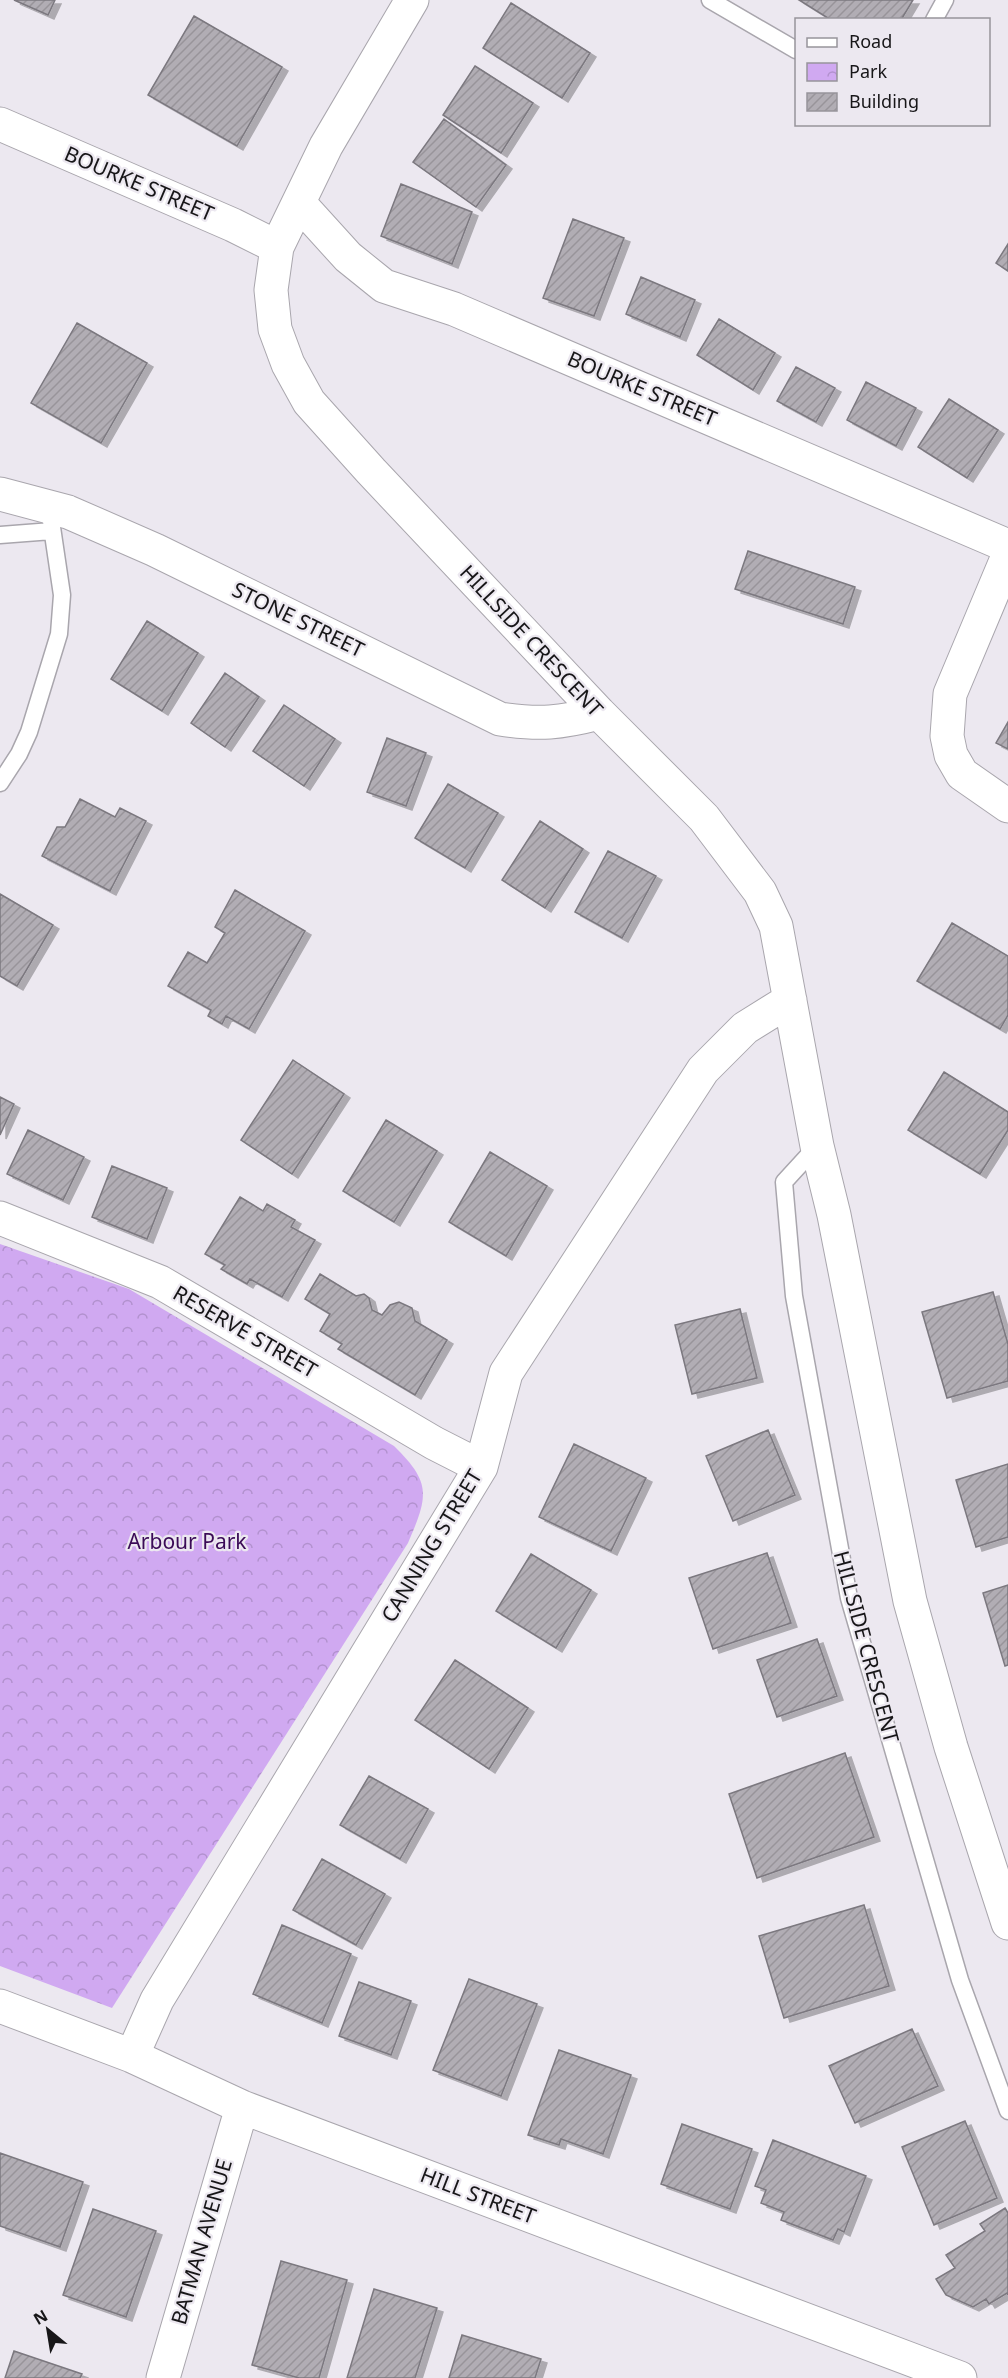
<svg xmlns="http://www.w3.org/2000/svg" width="1008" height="2378" font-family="'Noto Sans',sans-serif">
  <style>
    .park { fill: url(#park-crowns) }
    .building { fill: url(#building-hatch); stroke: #7b787f; stroke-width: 1.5; filter: url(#shadow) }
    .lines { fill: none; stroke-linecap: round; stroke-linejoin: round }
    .service-casing { stroke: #a9a6ad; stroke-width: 19 }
    .minor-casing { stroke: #a9a6ad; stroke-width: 35 }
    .service { stroke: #fff; stroke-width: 16 }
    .minor { stroke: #fff; stroke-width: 33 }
    .labels { text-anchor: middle; stroke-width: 4.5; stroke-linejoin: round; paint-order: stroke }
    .street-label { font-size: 21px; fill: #171618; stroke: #ece8f0 }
    .park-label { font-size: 21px; fill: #3b0b57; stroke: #ece8f0 }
  </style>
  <defs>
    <pattern id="park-crowns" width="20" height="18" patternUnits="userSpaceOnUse" patternTransform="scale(1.5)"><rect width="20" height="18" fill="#d0a9f1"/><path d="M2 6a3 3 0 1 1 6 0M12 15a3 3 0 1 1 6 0" fill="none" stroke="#b291ce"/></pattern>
    <pattern id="building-hatch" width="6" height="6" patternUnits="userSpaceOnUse" patternTransform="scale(1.5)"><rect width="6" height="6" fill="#b1adb4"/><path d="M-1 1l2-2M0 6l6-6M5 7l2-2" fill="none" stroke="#98949a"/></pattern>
    <filter id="shadow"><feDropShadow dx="6" dy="4" stdDeviation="0" flood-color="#0004"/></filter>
  </defs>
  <rect width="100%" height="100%" fill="#ece8f0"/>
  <path class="park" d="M0,1244L129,1289L394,1446C432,1483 428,1496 408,1543L112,2008L0,1966Z"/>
  <path class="building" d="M14,0H55L48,15Z
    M799,0H913L901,20H831Z
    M511,3L590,53L562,98L483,48Z
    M194,16L282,67L237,146L148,95Z
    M475,66L533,103L501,153L443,115Z
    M444,119L506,165L476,207L413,162Z
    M401,184L472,212L452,264L381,236Z
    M573,219L624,238L594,316L543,298Z
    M1008,244V271L996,263Z
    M641,277L695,300L680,337L626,314Z
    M719,319L775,353L753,390L697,355Z
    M77,323L147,363L101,443L31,403Z
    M796,367L835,388L816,422L777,401Z
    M866,382L916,408L896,446L847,420Z
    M949,399L998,430L967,478L918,447Z
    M748,551L855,587L843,624L735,589Z
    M147,621L198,653L162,711L111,679Z
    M225,673L259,697L225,747L191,723Z
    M284,705L335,739L304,786L253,751Z
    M1008,722V749L996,743Z
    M387,738L426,753L406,806L367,792Z
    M448,784L498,813L465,868L415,838Z
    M80,799L115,817L120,808L146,821L110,891L42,856L57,827H65Z
    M540,821L583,849L545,908L502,880Z
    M608,851L656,876L622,938L575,912Z
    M235,890L305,931L249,1029L226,1016L222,1024L208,1016L211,1010L168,986L188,952L207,963L225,933L215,927Z
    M0,894L53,925L17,986L0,976Z
    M952,923L1008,956V1015L1000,1029L917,981Z
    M293,1060L344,1094L292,1174L241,1140Z
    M944,1072L1008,1112V1130L980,1174L908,1130Z
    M0,1097L14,1104L0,1135Z
    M386,1120L437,1151L394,1222L343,1191Z
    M28,1130L84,1157L63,1200L7,1174Z
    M490,1152L547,1186L506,1256L449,1222Z
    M112,1166L167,1188L147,1239L92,1217Z
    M240,1197L263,1211L267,1204L295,1220L291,1227L315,1240L282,1297L250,1279L247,1284L221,1269L225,1265L205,1254Z
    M320,1274L356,1296L364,1294L369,1298L372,1310L382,1315L390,1305L399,1302L412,1308L415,1321L447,1340L415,1395L338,1349L342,1344L320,1331L330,1314L305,1299Z
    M993,1292L1008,1344V1381L947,1398L922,1312Z
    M740,1309L757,1378L692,1394L675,1325Z
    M768,1430L795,1495L733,1521L706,1456Z
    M574,1444L646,1478L611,1551L539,1517Z
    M1008,1464V1537L976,1547L956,1480Z
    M767,1553L791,1623L713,1649L689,1578Z
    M531,1554L591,1590L556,1648L496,1611Z
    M1008,1585V1665L1005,1666L983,1593Z
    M817,1639L837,1696L777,1717L757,1660Z
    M455,1660L528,1708L489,1769L415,1720Z
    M845,1753L874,1837L757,1878L729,1794Z
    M369,1776L428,1809L400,1859L340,1825Z
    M322,1859L385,1894L356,1945L293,1910Z
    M864,1905L889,1986L784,2018L759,1936Z
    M282,1925L351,1954L322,2023L253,1994Z
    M469,1979L537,2004L501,2096L433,2070Z
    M359,1982L411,2001L391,2055L339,2036Z
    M912,2029L938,2086L855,2123L829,2066Z
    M559,2050L631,2075L603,2154L561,2139L559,2145L528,2135Z
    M965,2121L997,2198L934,2225L902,2147Z
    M682,2124L752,2149L730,2209L661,2184Z
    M773,2140L866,2176L844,2232L838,2229L833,2240L781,2220L784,2212L761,2203L766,2190L755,2186Z
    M0,2153L83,2182L60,2247L0,2226Z
    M1005,2208L1008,2213V2295L1007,2293L989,2304L986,2299L973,2307L946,2295L936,2279L955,2268L946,2255L985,2231L980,2224Z
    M93,2209L156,2231L126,2317L63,2295Z
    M281,2261L347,2280L319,2378H299L252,2365Z
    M374,2289L437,2308L415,2378H347Z
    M462,2335L541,2359L535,2378H449Z
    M14,2351L82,2374L80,2378H5Z"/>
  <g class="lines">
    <g class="service-casing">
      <path id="service" d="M710,0L796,50
        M934,20L945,0
        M0,535L52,531
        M0,783L19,754L29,732L59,634L62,595L49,507
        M817,1146L784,1182L794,1296L849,1598L960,1980L1008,2111"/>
    </g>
    <g class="minor-casing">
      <path id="minor" d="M412,0L326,146L277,247L271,290L275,329L288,364L309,402L371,471L599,713L704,818L760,892L776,926L817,1146L834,1215L910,1601L951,1747L1008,1923
        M0,124L233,225L277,247
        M299,203L348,257L384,286L454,309L1008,546
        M0,494L68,512L155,550L500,719C540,725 560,723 599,713
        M1008,556L950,694L947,736L951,755L962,774L1008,806
        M0,1218L160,1282L434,1443L481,1467
        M0,2006L132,2056L242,2107L960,2378
        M132,2056L157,2000L481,1467L506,1373L703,1070L745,1028L790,1000
        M163,2378L242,2107"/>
    </g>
    <use href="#service" class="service"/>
    <use href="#minor" class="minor"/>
  </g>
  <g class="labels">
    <g class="street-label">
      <text transform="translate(139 184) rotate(23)" y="7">BOURKE STREET</text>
      <text transform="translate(642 389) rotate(23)" y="7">BOURKE STREET</text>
      <text transform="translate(298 620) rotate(26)" y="7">STONE STREET</text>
      <text transform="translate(531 641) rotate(47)" y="7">HILLSIDE CRESCENT</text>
      <text transform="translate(245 1332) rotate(30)" y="7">RESERVE STREET</text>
      <text transform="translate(432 1546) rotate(-59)" y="7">CANNING STREET</text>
      <text transform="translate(866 1647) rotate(75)" y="7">HILLSIDE CRESCENT</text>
      <text transform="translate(478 2196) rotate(21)" y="7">HILL STREET</text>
      <text transform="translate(202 2242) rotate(-74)" y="7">BATMAN AVENUE</text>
    </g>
    <g class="park-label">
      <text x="187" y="1549">Arbour Park</text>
    </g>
  </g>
  <rect x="795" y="18" width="195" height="108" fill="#ece8f0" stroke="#97949a" stroke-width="1.5"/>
  <rect x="807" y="38" width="30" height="9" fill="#ffffff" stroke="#97949a" stroke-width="1.5"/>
  <text x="849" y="48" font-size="18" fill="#171618">Road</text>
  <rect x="807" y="63" width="30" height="18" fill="url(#park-crowns)" stroke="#97949a" stroke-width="1.5"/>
  <text x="849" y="78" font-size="18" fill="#171618">Park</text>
  <rect x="807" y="93" width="30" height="18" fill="url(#building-hatch)" stroke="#97949a" stroke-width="1.5"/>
  <text x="849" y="108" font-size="18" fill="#171618">Building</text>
  <g transform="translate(48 2330) rotate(330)" stroke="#ece8f0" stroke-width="4.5" paint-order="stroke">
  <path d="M0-4.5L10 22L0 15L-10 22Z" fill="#171618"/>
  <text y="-9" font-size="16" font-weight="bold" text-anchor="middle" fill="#171618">N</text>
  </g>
</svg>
